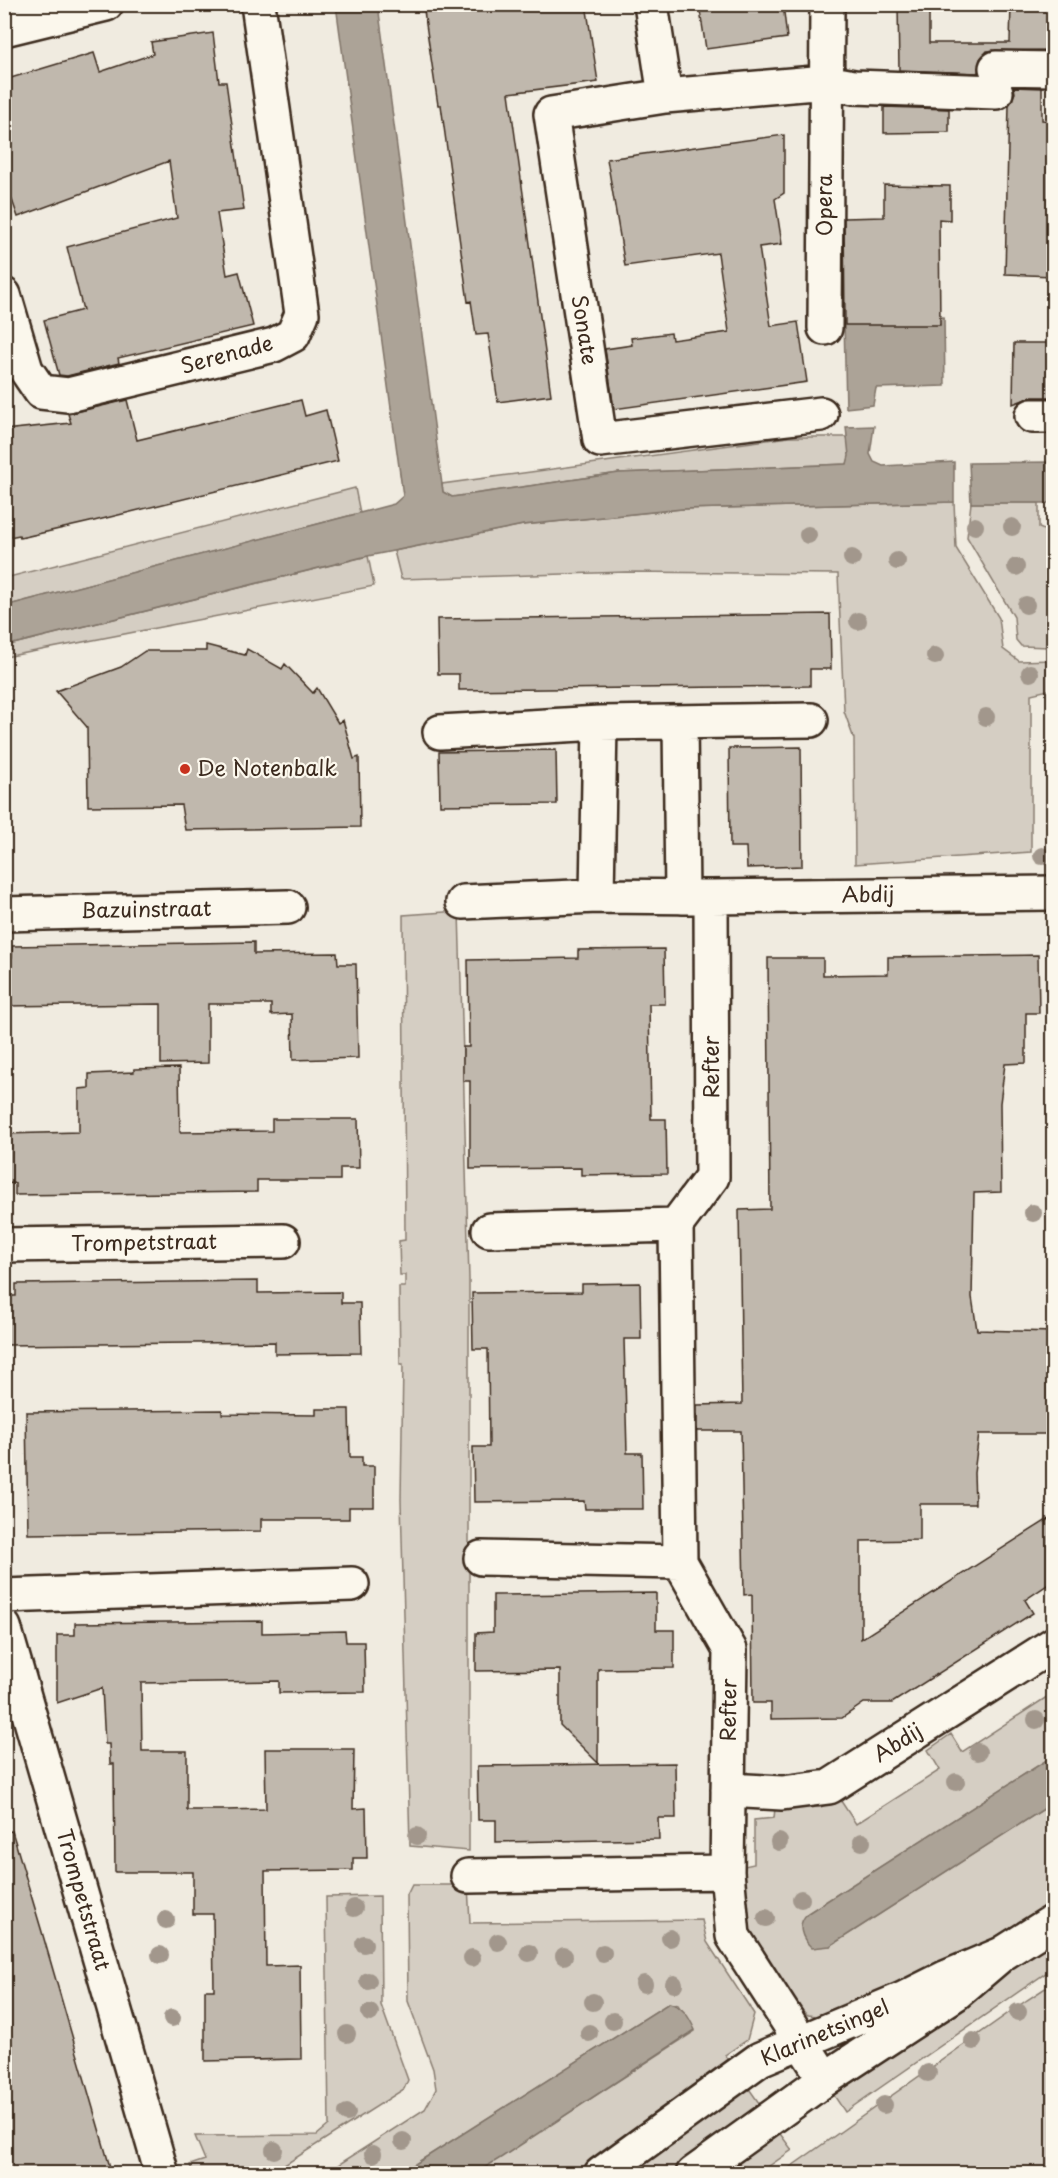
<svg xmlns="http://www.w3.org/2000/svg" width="1058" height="2178" font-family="'Playpen Sans',sans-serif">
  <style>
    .green { fill: #d5cec3; stroke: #887c70; stroke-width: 1.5 }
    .water { fill: #aca397; stroke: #7f7367; stroke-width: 1.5 }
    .building { fill: #c0b8ad; stroke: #3b2a1e; stroke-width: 1.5 }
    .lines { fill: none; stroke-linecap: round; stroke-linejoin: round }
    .street-casing { stroke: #3b2a1e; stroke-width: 38 }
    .secondary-casing { stroke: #3b2a1e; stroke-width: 38 }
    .street { stroke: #fbf7ec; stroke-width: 33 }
    .secondary { stroke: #fbf7ec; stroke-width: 33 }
    .tree { fill: #a2978c }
    .poi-dot { fill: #c8321e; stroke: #fbf7ec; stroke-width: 2 }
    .labels { text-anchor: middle; stroke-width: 4.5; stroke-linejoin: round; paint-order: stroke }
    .street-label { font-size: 21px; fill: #3b2a1e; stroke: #fbf7ec }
    .poi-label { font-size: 21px; fill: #3b2a1e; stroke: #fbf7ec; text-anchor: start }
  </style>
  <rect width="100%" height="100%" fill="#f0ebe0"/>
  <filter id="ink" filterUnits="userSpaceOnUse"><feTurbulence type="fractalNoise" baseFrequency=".0167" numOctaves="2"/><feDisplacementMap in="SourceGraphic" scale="12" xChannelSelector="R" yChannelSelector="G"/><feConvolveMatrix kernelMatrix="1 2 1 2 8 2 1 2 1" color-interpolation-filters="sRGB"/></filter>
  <g filter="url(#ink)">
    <path class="green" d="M789,437H848L850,456L847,464L619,473L452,497L443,492L442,484Z
      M355,488L360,513L5,606V578Z
      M954,502L956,548L999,618L1003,649L1019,661L1053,660V689L1031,694V852L855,864L854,739L844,711L838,574L626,572L401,579L394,551L523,525L682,509Z
      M971,503H1039V528L1049,532L1053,572V621L1049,622V647L1021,646L1016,640L1014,617L967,537Z
      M368,556L374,586L5,657V646Z
      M459,911L469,1279V1851L410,1846L401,1500L403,1364H400L399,1287H405V1275H400L399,1241L405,1240L403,915Z
      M1053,1693V1756L808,1913L830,1946L1053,1803V1901L932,1976L822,2017L808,2015L797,2007L748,1932L744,1866L754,1864V1820L774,1818L775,1808L821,1807L839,1798L856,1824L940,1770L928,1750L951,1734L962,1752Z
      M412,1885H468L470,1923L702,1920L707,1942L754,2014L747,2040L725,2055L731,2065L581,2173H476L695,2031L678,2005L669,2003L401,2173L324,2174L425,2109L436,2089L433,2069L408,2001L407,1895Z
      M380,1896L381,2005L408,2080L404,2089L272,2173H193L190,2165L205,2160L195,2136L317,2135L329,2125L326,1897Z
      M1053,1942V1968L845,2112L831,2091L935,2018Z
      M1053,1983V2173H782L1027,2000Z
      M745,2083L764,2110L676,2173L619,2174Z
      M775,2127L792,2150L759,2173L712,2174Z"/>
    <path class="water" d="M336,5H378L443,492L452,497L619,473L847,464L849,456L846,427L874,426L870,454L874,462L883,466L954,462V502L682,509L523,525L363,557L5,646V606L394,504L403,496Z
      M944,317L945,386L876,388L873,405L846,408L844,320Z
      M1053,462V503H971L969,463Z
      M1053,1756V1803L830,1946L812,1948C801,1938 796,1924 808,1913Z
      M669,2003C684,2007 689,2017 695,2030L502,2157L476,2173H401Z"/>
    <path class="building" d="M423,4H586L598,82L509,93L551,395L498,402L488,334L476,335L471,301L468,302L441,105H438Z
      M699,4H783L787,38L706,49Z
      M898,4H929V43H1010L1011,4H1053V50L987,51L980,59L978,73L899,70Z
      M213,33L219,82H226L244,210L217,213L227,275L239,272L253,326L118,358L119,363L67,376L59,375L44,320L83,310L67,247L177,218L169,161L18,217L12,200L4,206V80L94,53L100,72L153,54L151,42Z
      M1014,87L1042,88V120L1053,121V276L1005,274L1009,105L1015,93Z
      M884,107L949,109V132L884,133Z
      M784,135V193L775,199L782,244L759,247L771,326L798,322L807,382L614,409L605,349L632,345L631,338L671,333L672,340L729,332L718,253L625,266L607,159Z
      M884,185L950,186V220L939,219L940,325H845L844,218L884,217Z
      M1014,343H1053V397H1031L1013,404Z
      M127,400L137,440L301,400L305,416L326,410L338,461L90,522L20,538L19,535L4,538V430L71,423L68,414Z
      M830,614L831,669H810V686L459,690V674H438L437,619Z
      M206,645L245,655L247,649L282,669L285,664L313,693L317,688L338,723L343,720L354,759L359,757L360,827L185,830L181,805L88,806L87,727L56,691L121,667L145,651H206Z
      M801,747L802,866L747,868L746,847H730L729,748Z
      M556,750L557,804L440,805L439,752Z
      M254,942V954L337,953L338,964H356L358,1058L293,1060L292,1014L271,1015V1004H208V1063L161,1064V1004L4,1006V957H12V946Z
      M664,949L665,1004H649L651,1119H666L667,1174L581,1175V1168L470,1169V1081H463V1047H469L468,960L578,958V950Z
      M1038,955L1039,1013H1026V1063L1005,1064L1000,1103L1001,1192L974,1193L972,1297L977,1330L1053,1332V1434H979L974,1473L975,1504H920V1540L861,1541V1639L1053,1516V1581L1025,1600L1033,1613L892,1703H864L842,1718L771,1719V1703H753L752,1594L744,1595L741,1431H697V1405L742,1404L739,1210L770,1209L768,958H823V975L888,974V957Z
      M179,1068L180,1132L272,1131V1119H358L359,1168H340V1180H257V1192L15,1195V1183L4,1184V1134L79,1132V1089L89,1088V1074L134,1072V1069Z
      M258,1281V1293L341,1292V1303H360L361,1353L275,1354V1342L4,1345V1296H16V1284Z
      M640,1283L641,1339H624L627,1453H642L643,1509H585L584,1501L474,1502L473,1447H489L488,1349H473L472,1293L582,1292V1284Z
      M316,1409H349L350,1457H362V1466H374V1507H349V1519H261V1531L28,1534L26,1412L222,1410V1414L316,1415Z
      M656,1593V1630H674V1668L598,1669V1763L560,1725V1670L476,1671V1633L493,1632V1595Z
      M262,1621V1633L345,1631L346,1642H364L365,1692L279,1693V1681L141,1683L142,1751H187V1810H227L266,1809L265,1749H354L353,1809L366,1808L367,1858H353V1870L265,1871L266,1966L300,1965L301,2059L205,2061V1990H214L213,1914H193V1872H115L114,1764H110L109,1744H105L102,1688L57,1703V1635H75V1623Z
      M675,1763L676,1818H658L659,1839L496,1842V1820H478L477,1766Z
      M12,1831L42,1932L112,2174H4V1832Z"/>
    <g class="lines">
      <g class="street-casing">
        <path id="street" d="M651,4L665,96
          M4,29L106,4
          M996,68L1054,69
          M4,295L26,370L41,392L68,395L274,345L293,335L302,314L258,4
          M825,328L827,4
          M821,414L600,440L551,114L665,96L826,82L854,87L996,92
          M1032,416H1054
          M680,722L682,897
          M440,732L600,723L811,720
          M597,896L600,723
          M711,897L712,1177L676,1225L680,1562L730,1650L727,1872L733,1936L825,2079
          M463,902L597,896L711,897L1054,893
          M4,914L288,907
          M489,1230L676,1225
          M4,1245L283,1241
          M481,1558L680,1562
          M4,1596L352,1584
          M4,1627L162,2174
          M728,1790L782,1793L829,1787L1054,1644
          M468,1876L727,1872"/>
      </g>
      <g class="secondary-casing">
        <path id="secondary" d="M601,2174L760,2059L903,1999L945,1978L1002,1954
          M693,2174L825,2079L955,1994L1002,1954L1054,1921"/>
      </g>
      <use href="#street" class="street"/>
      <use href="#secondary" class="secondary"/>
    </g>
    <g class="tree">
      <circle cx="975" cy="526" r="9"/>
      <circle cx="1012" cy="527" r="9"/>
      <circle cx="808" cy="535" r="9"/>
      <circle cx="852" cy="558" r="9"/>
      <circle cx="897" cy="561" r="9"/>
      <circle cx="1016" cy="567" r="9"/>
      <circle cx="1026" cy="605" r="9"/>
      <circle cx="858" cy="621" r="9"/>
      <circle cx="935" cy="656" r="9"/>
      <circle cx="1030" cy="673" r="9"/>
      <circle cx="986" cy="717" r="9"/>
      <circle cx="1042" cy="856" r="9"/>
      <circle cx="1033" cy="1213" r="9"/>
      <circle cx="1036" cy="1720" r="9"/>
      <circle cx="978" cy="1752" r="9"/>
      <circle cx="956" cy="1782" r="9"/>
      <circle cx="417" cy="1836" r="9"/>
      <circle cx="779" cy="1842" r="9"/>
      <circle cx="862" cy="1842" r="9"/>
      <circle cx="801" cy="1899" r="9"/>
      <circle cx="354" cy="1908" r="9"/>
      <circle cx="766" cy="1918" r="9"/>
      <circle cx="166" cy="1920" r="9"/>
      <circle cx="670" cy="1938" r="9"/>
      <circle cx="498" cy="1942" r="9"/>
      <circle cx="364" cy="1944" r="9"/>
      <circle cx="529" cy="1953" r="9"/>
      <circle cx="603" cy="1953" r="9"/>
      <circle cx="160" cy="1955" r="9"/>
      <circle cx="564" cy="1956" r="9"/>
      <circle cx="472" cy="1958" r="9"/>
      <circle cx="368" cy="1981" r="9"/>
      <circle cx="644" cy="1984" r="9"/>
      <circle cx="674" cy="1984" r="9"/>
      <circle cx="593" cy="2002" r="9"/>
      <circle cx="1018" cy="2012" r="9"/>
      <circle cx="370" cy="2013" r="9"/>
      <circle cx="172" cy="2018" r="9"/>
      <circle cx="613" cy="2021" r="9"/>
      <circle cx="589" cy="2033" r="9"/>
      <circle cx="347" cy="2034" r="9"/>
      <circle cx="973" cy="2041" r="9"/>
      <circle cx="928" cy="2073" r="9"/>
      <circle cx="884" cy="2105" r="9"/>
      <circle cx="347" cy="2113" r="9"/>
      <circle cx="403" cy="2141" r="9"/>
      <circle cx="274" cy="2150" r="9"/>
      <circle cx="373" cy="2154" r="9"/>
    </g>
  </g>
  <circle class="poi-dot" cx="185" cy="769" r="6"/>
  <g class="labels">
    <g class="street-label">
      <text transform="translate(825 205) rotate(-90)" y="7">Opera</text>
      <text transform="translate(584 330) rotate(81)" y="7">Sonate</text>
      <text transform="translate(227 355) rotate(-15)" y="7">Serenade</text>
      <text transform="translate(868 895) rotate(-1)" y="7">Abdij</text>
      <text transform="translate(146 910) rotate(-1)" y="7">Bazuinstraat</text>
      <text transform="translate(712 1067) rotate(-90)" y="7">Refter</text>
      <text transform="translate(144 1243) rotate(-1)" y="7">Trompetstraat</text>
      <text transform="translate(729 1710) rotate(-89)" y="7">Refter</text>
      <text transform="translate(898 1743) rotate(-32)" y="7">Abdij</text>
      <text transform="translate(83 1900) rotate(74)" y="7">Trompetstraat</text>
      <text transform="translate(825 2033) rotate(-23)" y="7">Klarinetsingel</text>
    </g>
    <g class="poi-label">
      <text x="197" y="776">De Notenbalk</text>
    </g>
  </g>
  <rect width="1058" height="2178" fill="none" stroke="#fbf7ec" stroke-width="24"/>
  <rect x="12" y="12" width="1034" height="2154" fill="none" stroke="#3b2a1e" stroke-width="2" filter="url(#ink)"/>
</svg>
